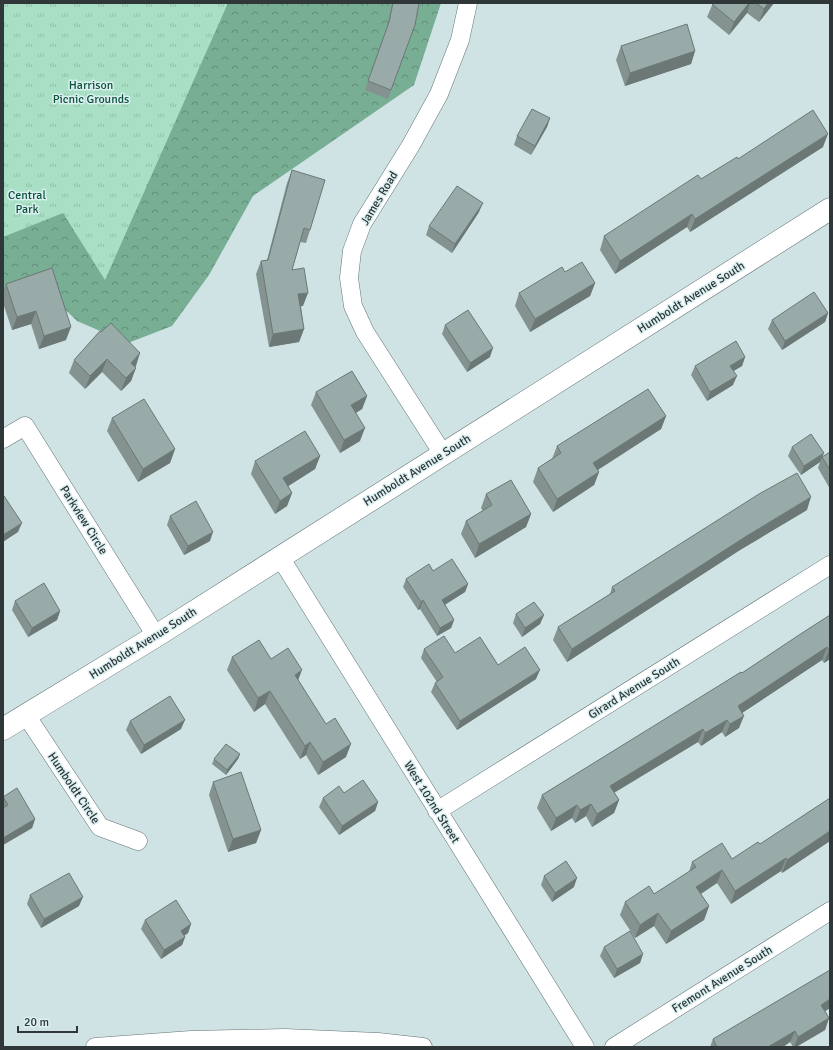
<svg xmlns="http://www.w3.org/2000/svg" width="833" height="1050" font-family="Signika,sans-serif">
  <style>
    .forest { fill: url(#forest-crowns) }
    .park { fill: url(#park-tufts) }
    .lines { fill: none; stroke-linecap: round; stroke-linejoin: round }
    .minor-casing { stroke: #627476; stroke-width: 19 }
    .tertiary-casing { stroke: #627476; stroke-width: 23 }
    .minor { stroke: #fff; stroke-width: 18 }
    .tertiary { stroke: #fff; stroke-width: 22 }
    .wall { fill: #849390 }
    .shaded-wall { fill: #6b7876 }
    .building { fill: #99aba8; stroke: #6b7876 }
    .labels { text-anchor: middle; stroke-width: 3; stroke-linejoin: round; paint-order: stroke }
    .park-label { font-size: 12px; fill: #0c5239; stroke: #dcf0f2 }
    .street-label { font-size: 12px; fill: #2f3738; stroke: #dcf0f2 }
  </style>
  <defs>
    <pattern id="forest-crowns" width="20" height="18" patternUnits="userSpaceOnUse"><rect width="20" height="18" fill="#78ae94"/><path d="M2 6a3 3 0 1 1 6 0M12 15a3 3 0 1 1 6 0" fill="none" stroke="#638e7a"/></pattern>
    <pattern id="park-tufts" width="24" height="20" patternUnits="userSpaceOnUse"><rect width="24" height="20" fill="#a9dfc5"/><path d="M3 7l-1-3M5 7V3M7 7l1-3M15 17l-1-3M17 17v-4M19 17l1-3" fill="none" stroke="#92c0aa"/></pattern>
  </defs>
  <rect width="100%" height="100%" fill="#cfe3e5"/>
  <path class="forest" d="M3,3H441L414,85L253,196L209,275L172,326L128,343L77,321L36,281L3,297Z"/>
  <path class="park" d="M3,3H228L105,280L63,213L3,237Z"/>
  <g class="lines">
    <g class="minor-casing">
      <path id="minor" d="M3,439L25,426L156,636
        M443,454L365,332L353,306L349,278L352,251L362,224L411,145L439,94L460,40L468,3
        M280,557L585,1047
        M26,715L100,827L138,841
        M437,811L830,565
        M95,1047L191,1040L285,1038L378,1042L423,1047
        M614,1047L830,911"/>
    </g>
    <g class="tertiary-casing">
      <path id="tertiary" d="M3,729L156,636L830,209"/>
    </g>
    <use href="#minor" class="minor"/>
    <use href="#tertiary" class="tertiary"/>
  </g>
  <path class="wall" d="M392,3H419L415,25L388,99L365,90L386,31Z
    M713,3H774L759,22L747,13L729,35L707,17Z
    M621,46L695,51L691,64L625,86L616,60Z
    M550,118L547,127L531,155L514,145L517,136Z
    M823,147L690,232L687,227L615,274L600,250L604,236L701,179L738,159Z
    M292,170L310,230L306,243L300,242L292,270L303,306H301L304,329L299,342L269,347L256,274L261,261L267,260L287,183Z
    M479,212L452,253L426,235L429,226Z
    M52,268L66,340L39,349L31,324L12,330L3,303V291L6,284Z
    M565,272L595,283L590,296L530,332L515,306L519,293Z
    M828,313L825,322L782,350L768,329L772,320Z
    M445,325L490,357L467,372L442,334Z
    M100,331L136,366L131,381L121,391L102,372L85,389L69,373L74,360Z
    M745,357L742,366L733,371V385L707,401L691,375L695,366Z
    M316,392L367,396L362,409L356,413L360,441L340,453L311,405Z
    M666,416L661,429L598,470L599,472L594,485L553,512L533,482L538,468L552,459L557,446Z
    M112,418L175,449L170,463L138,482L107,431Z
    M792,447L822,457L830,452V489L818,468L820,462L801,475L788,456Z
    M320,456L315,469L288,486L292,493L287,506L275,514L251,474L255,461Z
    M486,494L531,514L526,527L475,558L461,534L466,521L483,511L481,508Z
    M807,510L740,550L567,662L553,640L558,627L610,594L612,587Z
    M170,516L210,541L184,555L167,525Z
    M433,571L468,584L465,592L445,605L454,620L451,628L437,636L420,609L418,610L403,587L406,579Z
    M15,601L60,611L57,620L28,637L12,610Z
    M516,614L544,615L540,624L522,637L513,623Z
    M830,615V659L824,663L822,660L742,713L739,728L725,737L722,732L701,746L698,742L614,793L619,800L614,813L592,827L586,816L575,823L572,818L551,831L537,808L542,795L742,673Z
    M424,649L455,653L498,665L536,679L457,730L431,692L435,683L437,682L421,658Z
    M232,657L271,659L298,680L346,757L318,775L306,755L300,759L265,704L254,712L227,670Z
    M130,721L181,729L141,754L126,730Z
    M240,754L238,759L226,775L212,764L214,759Z
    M213,782L261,830L256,843L228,852L209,795Z
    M344,793L378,802L375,811L339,835L319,807L323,798Z
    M830,796V841L782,873L781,871L731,904L717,883L701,894L709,906L704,920L666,944L654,926L635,938L620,915L625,902L654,894L689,872L692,862L732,859L760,844L829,799Z
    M3,797L35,819L32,828L3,845Z
    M544,876L574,887L552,902L541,885Z
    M30,895L79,906L41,928L27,904Z
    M145,920L191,924L188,933L184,936L185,937L182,945L161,959L141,929Z
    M604,947L643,954L640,963L614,978L600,956Z
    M830,1008L825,1011L829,1018L825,1030L796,1047H793L790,1042L783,1047H710L713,1039Z"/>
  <path class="shaded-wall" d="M749,3H750L747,13L729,35L734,22Z
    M768,3H774L759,22L764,9Z
    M695,51L691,64L625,86L630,73Z
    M550,118L547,127L531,155L535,146Z
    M828,134L823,147L690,232L695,219Z
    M483,203L479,212L452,253L455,244Z
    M692,214L687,227L615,274L620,261Z
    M595,283L590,296L530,332L535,319Z
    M308,293L303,306L294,307L298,294Z
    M36,311L31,324L12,330L17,317Z
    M828,313L825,322L782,350L785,341Z
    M71,327L66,340L39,349L44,336Z
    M304,329L299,342L269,347L273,334Z
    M493,348L490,357L467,372L470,363Z
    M140,353L136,366L126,376L131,363Z
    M745,357L742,366L727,375L730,366Z
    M107,359L102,372L85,389L90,376Z
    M136,368L131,381L121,391L126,378Z
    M737,376L733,385L707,401L710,392Z
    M367,396L362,409L347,418L351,405Z
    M666,416L661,429L588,476L593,463Z
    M365,428L360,441L340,453L344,440Z
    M175,449L170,463L138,482L143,469Z
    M824,453L820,462L801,475L804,466Z
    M320,456L315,469L279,492L283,478Z
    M599,472L594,485L553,512L557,499Z
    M292,493L287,506L275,514L280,501Z
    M811,497L807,510L740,550L567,662L572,649L745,537Z
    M531,514L526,527L475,558L479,544Z
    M22,523L18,532L3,542V535Z
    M213,532L210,541L184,555L188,546Z
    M468,584L465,592L439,608L442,600Z
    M423,600L420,609L418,610L421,602Z
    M60,611L57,620L28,637L32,628Z
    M544,615L540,624L522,637L525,628Z
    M454,620L451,628L437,636L440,628Z
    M827,647L822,660L733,719L738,706Z
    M830,649V659L824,663L829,650Z
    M302,670L297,683L295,675Z
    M540,670L536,679L457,730L460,721Z
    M270,691L265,704L254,712L258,698Z
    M744,716L739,728L725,737L730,724Z
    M185,720L181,729L141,754L144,745Z
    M727,720L722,732L701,746L705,733Z
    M703,729L698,742L605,798L610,786Z
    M310,742L306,755L300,759L305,746Z
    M351,744L346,757L318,775L323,762Z
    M240,754L238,759L226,775L227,770Z
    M619,800L614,813L592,827L597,814Z
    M378,802L375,811L339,835L342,826Z
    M591,804L586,816L575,823L580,810Z
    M577,805L572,818L551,831L556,818Z
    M35,819L32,828L3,845V838Z
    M261,830L256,843L228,852L233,839Z
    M830,831V841L782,873L787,860Z
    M786,858L781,871L731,904L735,891Z
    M722,870L717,883L691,900L696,887Z
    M577,878L574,887L552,902L555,893Z
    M83,897L79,906L41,928L44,919Z
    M709,906L704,920L666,944L671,931Z
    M658,913L654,926L635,938L640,925Z
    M191,924L188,933L178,940L181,931Z
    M185,937L182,945L161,959L164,950Z
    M643,954L640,963L614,978L617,969Z
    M830,999V1008L816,1017L821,1005Z
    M829,1018L825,1030L796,1047H794L798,1037Z
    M795,1031L790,1042L783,1047H768Z"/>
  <path class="building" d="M393,3H419L415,25L391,90L368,81L389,22Z
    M713,3H749L734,22L712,4Z
    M756,3H768L764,9Z
    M687,24L695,51L630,73L621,46Z
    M532,109L550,118L535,146L517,136Z
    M813,110L828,134L695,219L692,214L620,261L604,236L698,175L701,179L737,157L738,159Z
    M292,170L325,180L310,230L304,228L292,270L304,268L308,293L298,294L304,329L273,334L261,261L268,260Z
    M457,186L483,203L455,244L429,226Z
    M582,262L595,283L535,319L519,293L562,267L565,272Z
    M52,268L71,327L44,336L36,311L17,317L6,284Z
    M814,292L828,313L785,341L772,320Z
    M468,310L493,348L470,363L445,325Z
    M111,323L140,353L131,363L136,368L126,378L107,359L90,376L74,360L100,331L101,332Z
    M736,341L745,357L730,366L737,376L710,392L695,366Z
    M352,371L367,396L351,405L365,428L344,440L316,392Z
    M648,389L666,416L593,463L599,472L557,499L538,468L561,453L557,446Z
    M144,399L175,449L143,469L112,418Z
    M305,431L320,456L283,478L292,493L280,501L255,461Z
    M811,434L824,453L804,466L792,447Z
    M830,452V470L822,457Z
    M797,473L811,497L745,537L572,649L558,627L615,591L612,587L759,494Z
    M511,480L531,514L479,544L466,521L492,505L486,494Z
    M4,496L22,523L3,535V497Z
    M196,501L213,532L188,546L170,516Z
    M452,559L468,584L442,600L454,620L440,628L423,600L421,602L406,579L429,564L433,571Z
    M44,583L60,611L32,628L15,601Z
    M534,602L544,615L525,628L516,614Z
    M830,615V649L829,650L827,647L738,706L744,716L730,724L727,720L705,733L703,729L610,786L619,800L597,814L591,804L580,810L577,805L556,818L542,795L741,672L742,673L802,633Z
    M444,636L455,653L480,637L498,665L525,647L540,670L460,721L435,683L443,677L424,649Z
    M259,640L271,659L288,648L302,670L295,675L326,724L335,718L351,744L323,762L310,742L305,746L270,691L258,698L232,657Z
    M170,696L185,720L144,745L130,721Z
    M226,744L240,754L227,770L214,759Z
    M241,772L261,830L233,839L213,782Z
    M363,780L378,802L342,826L323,798L339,786L344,793Z
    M17,788L35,819L3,838V808L8,805L3,797Z
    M830,798V831L787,860L786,858L735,891L722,870L696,887L709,906L671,931L658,913L640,925L625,902L649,886L654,894L696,867L692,862L722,843L732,859L758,842L760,844Z
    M566,861L577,878L555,893L544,876Z
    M69,873L83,897L44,919L30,895Z
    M176,900L191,924L181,931L185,937L164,950L145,920Z
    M630,931L643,954L617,969L604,947Z
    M830,970V999L821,1005L829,1018L798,1037L795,1031L768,1047H717L713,1039Z"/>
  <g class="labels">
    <g class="park-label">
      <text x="91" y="89">Harrison<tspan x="91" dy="14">Picnic Grounds</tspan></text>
      <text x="27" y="199">Central<tspan x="27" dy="14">Park</tspan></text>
    </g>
    <g class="street-label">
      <text transform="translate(379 198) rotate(-59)" y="4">James Road</text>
      <text transform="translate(691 297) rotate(-32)" y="4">Humboldt Avenue South</text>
      <text transform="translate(417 470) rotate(-32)" y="4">Humboldt Avenue South</text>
      <text transform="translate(84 520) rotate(58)" y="4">Parkview Circle</text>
      <text transform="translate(143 643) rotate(-32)" y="4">Humboldt Avenue South</text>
      <text transform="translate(634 688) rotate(-32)" y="4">Girard Avenue South</text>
      <text transform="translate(74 788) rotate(56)" y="4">Humboldt Circle</text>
      <text transform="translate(432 802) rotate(58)" y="4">West 102nd Street</text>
      <text transform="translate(722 979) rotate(-32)" y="4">Fremont Avenue South</text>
    </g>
  </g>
  <rect width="833" height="1050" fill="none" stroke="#2f3738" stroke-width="8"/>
  <path d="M18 1026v6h59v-6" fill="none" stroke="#2f3738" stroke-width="2"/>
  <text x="24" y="1026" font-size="12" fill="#2f3738" stroke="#dcf0f2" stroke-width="3" paint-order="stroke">20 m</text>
</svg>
